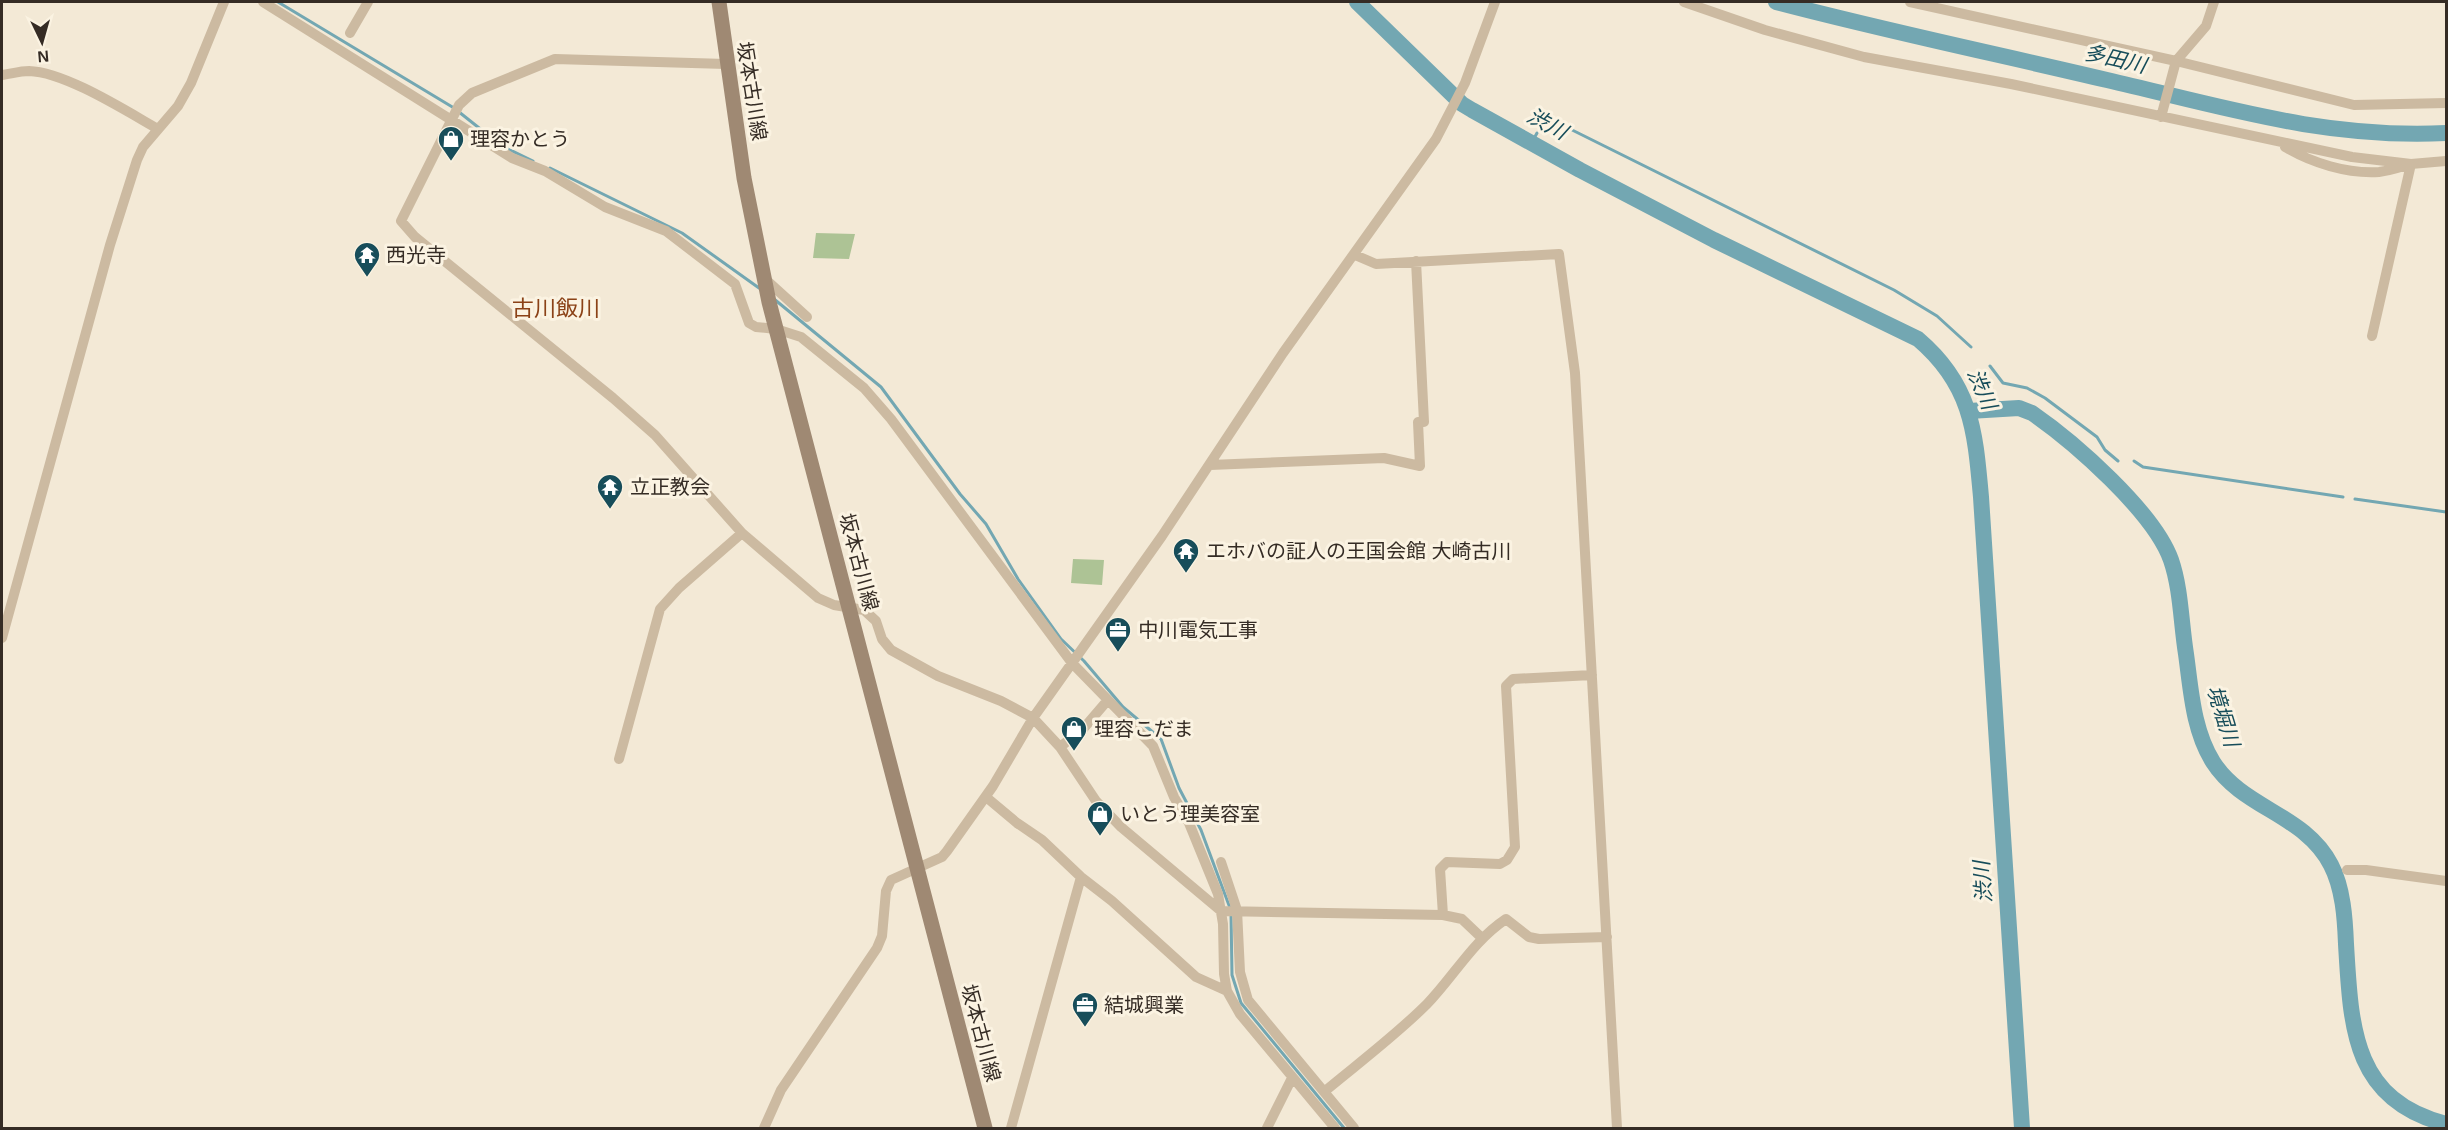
<svg xmlns="http://www.w3.org/2000/svg" width="2448" height="1130" font-family="Helvetica,'Noto Sans JP',sans-serif">
  <style>
    .green { fill: #adc395 }
    .lines { fill: none; stroke-linecap: round; stroke-linejoin: round }
    .stream { stroke: #73a7b2; stroke-width: 3 }
    .river { stroke: #73a7b2; stroke-width: 16 }
    .minor { stroke: #ccbaa1; stroke-width: 10 }
    .secondary { stroke: #9f8973; stroke-width: 15 }
    .labels { text-anchor: middle; stroke-width: 6; stroke-linejoin: round; paint-order: stroke }
    .street-label { font-size: 20px; fill: #352c25; stroke: #fbf3e2 }
    .poi-label { font-size: 20px; fill: #352c25; stroke: #fbf3e2; text-anchor: start }
    .water-label { font-size: 21px; font-style: italic; fill: #174d5a; stroke: #fbf3e2 }
    .quarter-label { font-size: 22px; fill: #8b4217; stroke: #fbf3e2 }
  </style>
  <rect width="100%" height="100%" fill="#f3e9d6"/>
  <path class="green" d="M816,233L855,234L849,259L813,258Z
    M1073,559L1104,560L1102,585L1071,583Z"/>
  <g class="lines">
    <path class="stream" d="M278,2L454,108
      M459,112L498,143
      M1544,121L1546,117L1894,290L1937,316L1971,347
      M1531,144L1537,133
      M506,148L533,161
      M550,168L682,233L759,288
      M774,299L881,387L960,494L986,524L1018,579L1061,639L1084,661L1123,707L1161,739L1179,788L1201,830L1230,908
      M1990,366L2003,383L2027,388L2045,398L2097,437L2105,450L2118,461
      M2134,461L2143,467L2343,497
      M2355,499L2446,512
      M1231,914L1232,975L1241,1003L1344,1128"/>
    <path class="river" d="M1357,2L1462,104L1472,110L1580,170L1714,240L1918,339C1972,385 1975,431 1981,497L2022,1128
      M1776,2C1886,31 1997,54 2107,80C2224,107 2324,139 2446,133
      M1969,411L2019,408L2032,413C2074,442 2154,512 2171,560C2181,589 2181,623 2186,654C2191,690 2193,730 2213,762C2243,809 2305,814 2331,865C2343,888 2345,918 2346,944C2351,1026 2352,1100 2446,1124"/>
    <path class="minor" d="M263,2L512,158L545,171L605,207L666,231L735,284L749,323L756,327L776,329L801,337L864,388L891,419L1072,663L1153,746L1174,797L1189,823L1218,894L1223,924L1224,974L1227,991L1240,1014L1335,1128
      M1684,2L1765,30L1864,57L2011,84L2352,157L2411,164L2446,161
      M1910,2L2176,61L2354,105L2446,103
      M350,33L368,2
      M726,64L555,59L472,93L459,105L401,221L415,237L613,398L655,435L742,533L818,598L834,605L864,610L876,621L882,639L891,650L938,676L1001,701L1033,718L1060,747L1096,801L1121,827L1221,911L1443,915L1440,869L1447,862L1500,864L1507,860L1515,847L1506,686L1513,679L1592,675
      M2,75C10,74 20,71 29,71C65,72 126,111 158,129
      M2161,117L2176,61L2206,26L2214,2
      M2285,147C2312,163 2347,174 2379,172C2389,171 2401,167 2411,164L2372,336
      M1355,255L1376,264L1559,254L1575,373L1617,1128
      M764,278L807,317
      M1210,465L1384,458L1420,466L1418,422H1424L1416,261
      M2,638L110,245L137,160L143,147L178,106L191,83L224,2
      M1060,747L1083,729L1107,701
      M619,759L660,609L679,588L742,533
      M986,797L1017,823L1042,840L1081,877L1112,901L1196,977L1227,991
      M1221,862L1237,910L1240,972L1248,1000L1354,1128
      M2347,870H2366L2446,881
      M1443,915L1462,919L1482,938
      M1325,1091C1360,1062 1396,1035 1427,1004C1454,976 1473,941 1506,919L1529,937L1539,939L1607,937
      M764,1128L781,1090L877,948L882,936L886,891L891,880L942,857L947,851L993,786L1033,718L1162,536L1283,353L1436,139L1465,83L1495,2
      M1011,1128L1081,877
      M1267,1128L1292,1078"/>
    <path class="secondary" d="M719,2L744,178L769,302L985,1128"/>
  </g>
  <defs>
    <g id="shop-pin" transform="scale(1.35)"><path d="M0 17L-7.5 6A9.5 9.5 0 1 1 7.5 6Z" fill="#174d5a" stroke="#fbf3e2"/><path d="M-5-2.5h2.3a2.7 3.5 0 0 1 5.4 0H5L5.5 6h-11ZM-1.5-2.5h3a1.5 2.3 0 0 0-3 0Z" fill="#fff"/></g>
    <g id="temple-pin" transform="scale(1.35)"><path d="M0 17L-7.5 6A9.5 9.5 0 1 1 7.5 6Z" fill="#174d5a" stroke="#fbf3e2"/><path d="M0-6L5-2H3V0L6.5 2.5H4V6H1.5V3h-3V6H-4V2.5H-6.5L-3 0V-2H-5Z" fill="#fff"/></g>
    <g id="office-pin" transform="scale(1.35)"><path d="M0 17L-7.5 6A9.5 9.5 0 1 1 7.5 6Z" fill="#174d5a" stroke="#fbf3e2"/><path d="M-6-3h4V-5.5h4V-3h4V5H-6ZM-1-4.5V-3h2v-1.5ZM-6 0V1H6V0Z" fill="#fff"/></g>
  </defs>
  <g fill-rule="evenodd">
    <use href="#shop-pin" x="451" y="139"/>
    <use href="#temple-pin" x="367" y="255"/>
    <use href="#temple-pin" x="610" y="487"/>
    <use href="#temple-pin" x="1186" y="551"/>
    <use href="#office-pin" x="1118" y="630"/>
    <use href="#shop-pin" x="1074" y="729"/>
    <use href="#shop-pin" x="1100" y="814"/>
    <use href="#office-pin" x="1085" y="1005"/>
  </g>
  <g class="labels">
    <g class="street-label">
      <text transform="translate(752 91) rotate(81)" y="7">坂本古川線</text>
      <text transform="translate(859 562) rotate(75)" y="7">坂本古川線</text>
      <text transform="translate(981 1033) rotate(75)" y="7">坂本古川線</text>
    </g>
    <g class="poi-label">
      <text x="470" y="146">理容かとう</text>
      <text x="386" y="262">西光寺</text>
      <text x="630" y="494">立正教会</text>
      <text x="1206" y="558">エホバの証人の王国会館 大崎古川</text>
      <text x="1138" y="637">中川電気工事</text>
      <text x="1094" y="736">理容こだま</text>
      <text x="1120" y="821">いとう理美容室</text>
      <text x="1104" y="1012">結城興業</text>
    </g>
    <g class="water-label">
      <text transform="translate(2115 59) rotate(13)" y="7">多田川</text>
      <text transform="translate(1547 124) rotate(28)" y="7">渋川</text>
      <text transform="translate(1982 389) rotate(67)" y="7">渋川</text>
      <text transform="translate(2223 716) rotate(73)" y="7">境堀川</text>
      <text transform="translate(1983 882) rotate(-94)" y="7">渋川</text>
    </g>
    <g class="quarter-label">
      <text x="556" y="316">古川飯川</text>
    </g>
  </g>
  <rect width="2448" height="1130" fill="none" stroke="#352c25" stroke-width="6"/>
  <g transform="translate(42 42) rotate(175)" stroke="#fbf3e2" stroke-width="4.5" paint-order="stroke">
  <path d="M0-4.5L10 22L0 15L-10 22Z" fill="#352c25"/>
  <text y="-9" font-size="16" font-weight="bold" text-anchor="middle" fill="#352c25">N</text>
  </g>
</svg>
